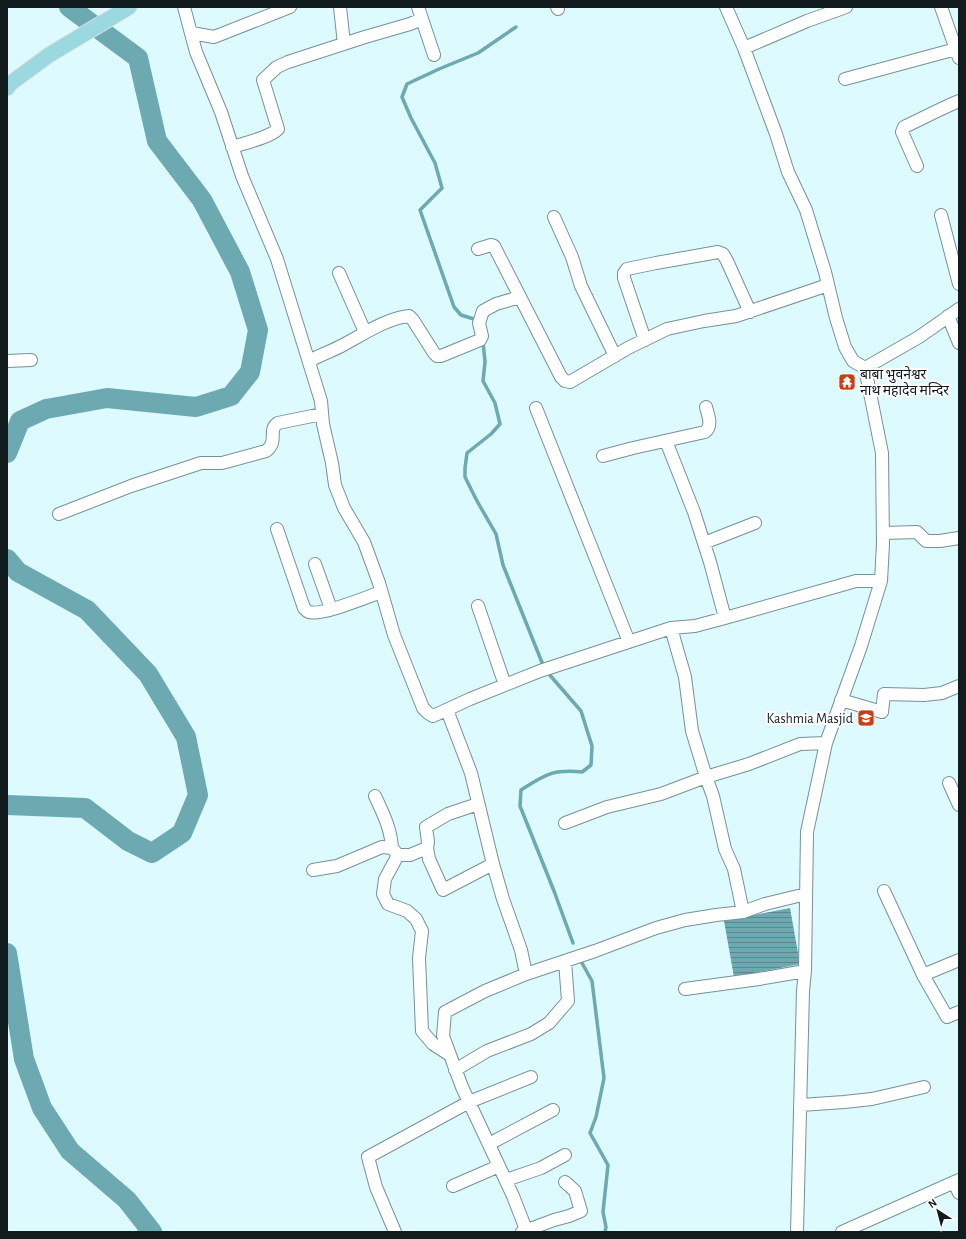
<svg xmlns="http://www.w3.org/2000/svg" width="966" height="1239" font-family="'Alegreya Sans','Noto Sans Devanagari',sans-serif">
  <style>
    .water { fill: url(#water-rules) }
    .lines { fill: none; stroke-linecap: round; stroke-linejoin: round }
    .stream { stroke: #6ca9b1; stroke-width: 3.5 }
    .river { stroke: #6ca9b1; stroke-width: 20 }
    .minor-casing { stroke: #779195; stroke-width: 14 }
    .major-casing { stroke: #dedfe0; stroke-width: 17 }
    .minor { stroke: #fff; stroke-width: 12 }
    .major { stroke: #9bd8e0; stroke-width: 15 }
    .labels { text-anchor: middle; stroke-width: 4; stroke-linejoin: round; paint-order: stroke }
    .poi-label { font-size: 14px; fill: #121c1e; stroke: #fff; text-anchor: start }
  </style>
  <defs>
    <pattern id="water-rules" width="6" height="5" patternUnits="userSpaceOnUse"><rect width="6" height="5" fill="#6ca9b1"/><path d="M0 2.5h6" fill="none" stroke="#57898f"/></pattern>
  </defs>
  <rect width="100%" height="100%" fill="#ddfafe"/>
  <path class="water" d="M790,908L800,964L734,977L724,921Z"/>
  <g class="lines">
    <path class="stream" d="M477,320L461,315L454,307L420,210L442,188L435,163L411,118L402,97L407,84L439,69L478,53L516,27
      M483,341L485,362L483,381L495,403L500,424L491,434L467,453L465,468V477L477,501L496,534L503,565L543,665
      M548,673L581,711L592,746L591,765L582,772C552,769 545,775 521,790L520,806L554,891L573,943
      M582,963L592,981L604,1078L596,1117L590,1133L608,1165L603,1212L606,1227L605,1232"/>
    <path class="river" d="M7,453L20,421L46,409L107,398L196,407L231,396L250,372L258,330L240,272L202,200L157,141L138,58L69,7
      M7,559L18,572L87,610L148,674L186,737L198,795L182,833L152,853L128,841L85,808L7,805
      M7,953L24,1059L42,1108L70,1151L127,1200L152,1232"/>
    <g class="minor-casing">
      <path id="minor" d="M184,7L196,52L221,112L242,176L277,259L321,401L323,424L332,463L335,485L344,508L364,542L379,583L394,635L423,708L428,713L433,716L470,699L540,671L671,628L695,626L725,618L856,581H881
        M340,7L344,44
        M418,7L434,55
        M557,7L558,9
        M726,7L744,48L776,134L788,172L806,210L825,272L836,318L845,347L853,361L865,368L882,453L883,544L881,581L861,646L826,743L807,832L805,971L803,991L797,1232
        M941,7L959,58
        M192,33L214,37L290,7
        M744,48L807,21L846,7
        M845,79L956,49
        M232,147C244,143 269,138 278,129L263,80L277,67L288,62L365,37L410,24L422,19
        M917,166L902,132L904,127C923,118 940,109 959,101
        M941,215L959,284
        M554,217L572,257L581,286L615,356
        M478,249L491,245L494,246L561,377L565,381L570,382L628,348L667,329L704,321L736,316L828,285
        M339,273L365,332
        M948,316L959,343
        M645,340L624,278V273L627,269L656,263L718,252L723,254L727,261L750,312
        M7,361L31,360
        M309,361C320,355 332,351 343,345C362,335 387,318 409,316L413,320L434,353L437,356H441L480,340L482,336L479,323L483,311L496,304L520,297
        M865,368L919,337L959,309
        M536,408L629,642
        M666,441L694,512L710,562L725,618
        M603,456L633,448L705,432C713,426 708,415 706,407
        M59,514L131,486L201,463H222L266,451C279,441 267,430 278,423L322,414
        M277,529L304,608C306,610 306,611 309,612C322,616 367,597 381,592
        M883,533L917,532L926,541H940L959,538
        M704,543L755,523
        M315,564L331,609
        M478,606L505,685
        M671,628L685,677L692,731L706,777L713,796L725,849L734,869L743,912
        M841,700L882,712L884,694L924,695L942,693L959,686
        M447,710L471,773L493,864L503,899L521,950L526,974
        M949,783L959,805
        M375,796C383,813 391,829 392,848
        M565,823L607,807L661,794L706,777L749,764L800,744L826,743
        M427,848L428,842L426,827L448,814L478,804
        M398,855H410L427,848L429,859L443,890L493,864
        M313,870L337,866L382,847L392,848L398,855L385,879L383,894L388,904L407,911L416,919L422,931L419,958L422,1031L433,1044L450,1055
        M884,891L923,975L947,1017L959,1012
        M923,975L959,960
        M685,989L759,979L805,971
        M455,1070L487,1051L531,1034L549,1023L568,1001L565,961
        M801,1105L844,1102L872,1099L924,1087
        M489,1144L553,1110
        M506,1180L541,1168L565,1155
        M954,1182L959,1193
        M453,1186L499,1166
        M395,1232L376,1187L368,1157L469,1102L531,1077
        M522,1232L554,1220L569,1216L581,1211L575,1191L565,1182
        M527,1232L513,1196L462,1087L443,1036L445,1012L485,991L526,974L595,951L656,928L685,920L716,915L743,912L765,904L806,894
        M842,1232L959,1180"/>
    </g>
    <g class="major-casing">
      <path id="major" d="M7,88L11,83L49,55L129,7"/>
    </g>
    <use href="#minor" class="minor"/>
    <use href="#major" class="major"/>
  </g>
  <defs>
    <g id="temple-square" transform="scale(0.9)"><rect x="-9" y="-9" width="18" height="18" rx="4" fill="#c73f12" stroke="#fff"/><path d="M0-6L5-2H3V0L6.5 2.5H4V6H1.5V3h-3V6H-4V2.5H-6.5L-3 0V-2H-5Z" fill="#fff"/></g>
    <g id="school-square" transform="scale(0.9)"><rect x="-9" y="-9" width="18" height="18" rx="4" fill="#c73f12" stroke="#fff"/><path d="M0-5L7-2L0 1L-7-2ZM-4 1L0 2.5L4 1V4Q0 6-4 4Z" fill="#fff"/></g>
  </defs>
  <g fill-rule="evenodd">
    <use href="#temple-square" x="847" y="382"/>
    <use href="#school-square" x="866" y="718"/>
  </g>
  <g class="labels">
    <g class="poi-label">
      <text x="860" y="379">बाबा भुवनेश्वर<tspan x="860" dy="16">नाथ महादेव मन्दिर</tspan></text>
      <text x="853" y="723" text-anchor="end">Kashmia Masjid</text>
    </g>
  </g>
  <rect width="966" height="1239" fill="none" stroke="#121c1e" stroke-width="16"/>
  <g transform="translate(938 1211) rotate(324)" stroke="#ffffff" stroke-width="3" paint-order="stroke">
  <path d="M0-3L7 15L0 10L-7 15Z" fill="#121c1e"/>
  <text y="-6" font-size="11" font-weight="bold" text-anchor="middle" fill="#121c1e">N</text>
  </g>
</svg>
